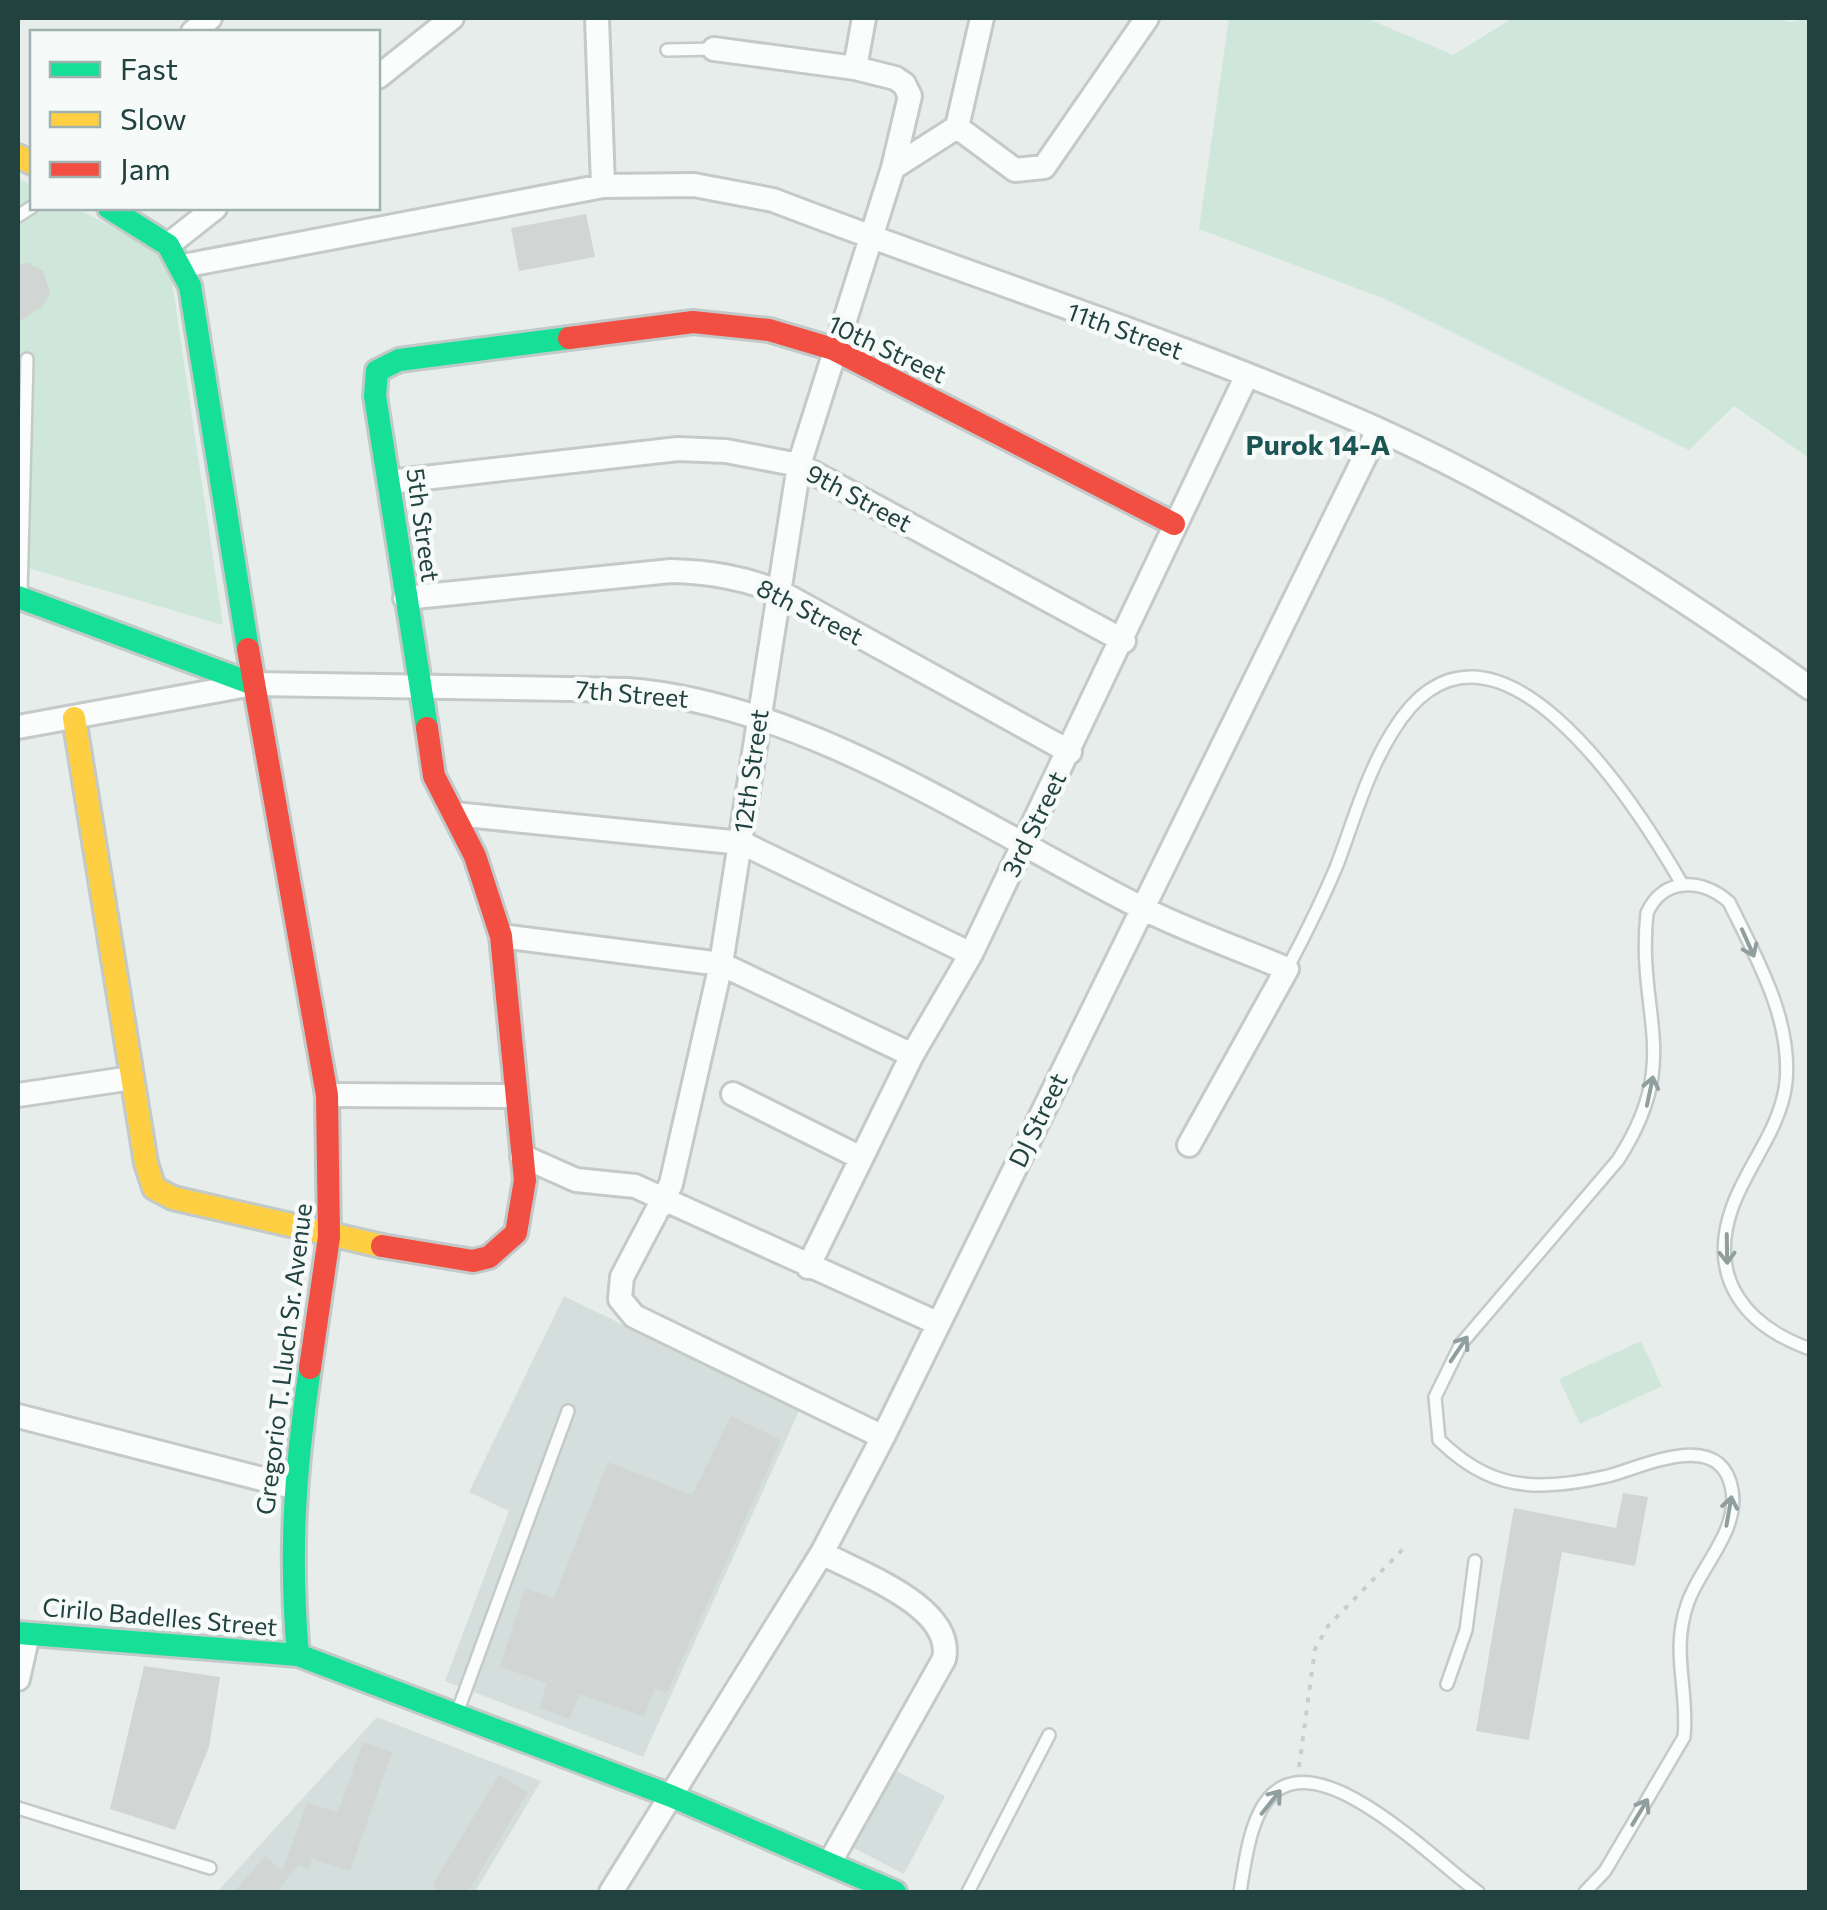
<svg xmlns="http://www.w3.org/2000/svg" width="1827" height="1910" font-family="Commissioner,sans-serif">
  <style>
    .built { fill: #d4dedc }
    .green { fill: #cfe6db }
    .building { fill: #d1d6d5 }
    .lines { fill: none; stroke-linecap: round; stroke-linejoin: round }
    .lane-casing { stroke: #c4cac8; stroke-width: 16 }
    .street-casing { stroke: #c4cac8; stroke-width: 28 }
    .fast-casing { stroke: #c2cac9; stroke-width: 28 }
    .slow-casing { stroke: #c2cac9; stroke-width: 28 }
    .jam-casing { stroke: #c2cac9; stroke-width: 28 }
    .path { stroke: #c6cece; stroke-width: 4; stroke-dasharray: 5 8; stroke-linecap: butt }
    .lane { stroke: #fbfcfc; stroke-width: 11 }
    .street { stroke: #fbfcfc; stroke-width: 22 }
    .fast { stroke: #16e098; stroke-width: 22 }
    .slow { stroke: #ffcf43; stroke-width: 22 }
    .jam { stroke: #f24e42; stroke-width: 22 }
    .oneway { stroke: #8e9f9e }
    .labels { text-anchor: middle; stroke-width: 9; stroke-linejoin: round; paint-order: stroke }
    .street-label { font-size: 25px; fill: #224240; stroke: #f6fbf9 }
    .neighbourhood-label { font-size: 28px; font-weight: bold; fill: #1c5654; stroke: #f6fbf9 }
  </style>
  <rect width="100%" height="100%" fill="#e7edeb"/>
  <path class="built" d="M564,1296L799,1411L643,1757L445,1681L509,1511L469,1492Z
    M377,1717L541,1781L475,1892H217Z
    M885,1765L945,1796L904,1874L844,1843Z"/>
  <path class="green" d="M1229,18H1366L1453,55L1513,18H1773L1791,22L1809,18V458L1734,406L1689,450L1385,299L1199,229Z
    M18,178L32,186V208H75L168,255L223,625L18,565Z
    M1641,1341L1662,1386L1580,1424L1559,1379Z"/>
  <path class="building" d="M586,214L595,257L519,271L511,228Z
    M28,263L43,271L50,293L42,307L18,322V264Z
    M731,1416L781,1440L667,1693L654,1688L644,1717L579,1694L570,1719L539,1708L547,1683L500,1667L525,1588L554,1598L608,1462L692,1495Z
    M1623,1493L1648,1497L1635,1566L1562,1552L1529,1740L1476,1731L1514,1508L1616,1528Z
    M144,1666L220,1677L209,1747L175,1830L110,1809Z
    M363,1742L392,1752L350,1871L312,1859L309,1869L299,1865L276,1892H234L265,1856L282,1871L307,1803L338,1812Z
    M499,1775L528,1792L468,1892H442L432,1886Z"/>
  <g class="lines">
    <g class="lane-casing">
      <path id="lane" d="M667,50L714,49
        M18,216L32,207
        M21,594L27,359
        M1287,969C1305,935 1322,901 1337,865C1354,820 1367,772 1393,731C1489,574 1634,801 1682,884
        M1447,1684L1466,1630L1475,1561
        M457,1713L568,1411
        M18,1808L210,1868
        M968,1892L1049,1735
        M1240,1892C1245,1863 1250,1812 1275,1792C1327,1749 1438,1864 1478,1892
        M1585,1892L1605,1871L1684,1737C1689,1689 1670,1652 1688,1602C1701,1566 1739,1531 1732,1490C1721,1427 1643,1467 1608,1476C1586,1481 1562,1485 1540,1485C1498,1485 1468,1468 1439,1440L1435,1397L1461,1344L1618,1160C1684,1058 1636,1016 1647,913C1663,877 1702,878 1729,902C1756,957 1792,1019 1786,1082C1781,1129 1747,1165 1732,1208C1707,1279 1746,1326 1810,1349"/>
    </g>
    <g class="street-casing">
      <path id="street" d="M597,18L603,186
        M193,32L210,18
        M714,49L855,68L895,78L904,84L910,96L893,168L799,465L721,964L671,1184L622,1277L620,1299L634,1316L883,1437
        M855,68L864,18
        M378,77L452,18
        M957,127L1015,170L1044,167L1147,18
        M893,168L957,127L982,18
        M168,245L215,208
        M183,266L603,186L694,185L773,200C973,277 1179,341 1375,428C1528,497 1673,590 1810,688
        M389,482L678,449L726,451L799,465L1124,641
        M405,598L671,571C711,572 743,578 780,592L1070,752
        M18,727L253,684L628,690C806,704 982,827 1140,907C1187,931 1238,948 1287,969L1189,1145
        M455,814L742,843L971,954
        M501,936L721,964L912,1055
        M733,1094L861,1158
        M18,1095L132,1078
        M327,1095L515,1096
        M522,1156L576,1180L635,1186L937,1323
        M808,1267L912,1055L971,954L1247,375
        M18,1416L293,1487
        M822,1553C861,1574 955,1607 944,1659L830,1862
        M18,1679L28,1634
        M611,1892L822,1553L883,1437L1378,430"/>
    </g>
    <g class="fast-casing">
      <path id="fast" d="M109,208L168,245L190,286L248,649
        M18,597L253,684
        M427,728L375,396L377,371L399,360L569,338
        M18,1633L298,1655L671,1796L895,1892
        M298,1655C289,1551 295,1470 310,1368"/>
    </g>
    <g class="slow-casing">
      <path id="slow" d="M18,156L32,163
        M74,718L146,1163L154,1188L173,1198L382,1246"/>
    </g>
    <g class="jam-casing">
      <path id="jam" d="M569,338L693,322L769,330L833,349L1174,524
        M248,649L327,1095L329,1237L310,1368
        M382,1246L473,1261L489,1257L516,1233L525,1180L501,936L475,856L434,776L427,728"/>
    </g>
    <path class="path" d="M1299,1767L1315,1649L1328,1626L1404,1548"/>
    <use href="#lane" class="lane"/>
    <use href="#street" class="street"/>
    <use href="#fast" class="fast"/>
    <use href="#slow" class="slow"/>
    <use href="#jam" class="jam"/>
  </g>
  <defs><path id="oneway-shaft" d="M-6 0H5M1.5-3L5.5 0L1.5 3" fill="none" stroke-width="1.6" stroke-linecap="round" stroke-linejoin="round" transform="scale(2.5)"/></defs>
  <g class="oneway">
    <use href="#oneway-shaft" transform="translate(1748 943) rotate(66)"/>
    <use href="#oneway-shaft" transform="translate(1650 1091) rotate(-78)"/>
    <use href="#oneway-shaft" transform="translate(1727 1249) rotate(89)"/>
    <use href="#oneway-shaft" transform="translate(1459 1349) rotate(-56)"/>
    <use href="#oneway-shaft" transform="translate(1729 1511) rotate(-80)"/>
    <use href="#oneway-shaft" transform="translate(1271 1802) rotate(-51)"/>
    <use href="#oneway-shaft" transform="translate(1640 1812) rotate(-59)"/>
  </g>
  <g class="labels">
    <g class="street-label">
      <text transform="translate(1125 331) rotate(20)" y="9">11th Street</text>
      <text transform="translate(887 349) rotate(25)" y="9">10th Street</text>
      <text transform="translate(859 498) rotate(28)" y="9">9th Street</text>
      <text transform="translate(423 525) rotate(82)" y="9">5th Street</text>
      <text transform="translate(810 612) rotate(27)" y="9">8th Street</text>
      <text transform="translate(632 694) rotate(5)" y="9">7th Street</text>
      <text transform="translate(751 771) rotate(-82)" y="9">12th Street</text>
      <text transform="translate(1034 824) rotate(-64)" y="9">3rd Street</text>
      <text transform="translate(1038 1120) rotate(-64)" y="9">DJ Street</text>
      <text transform="translate(284 1359) rotate(-83)" y="9">Gregorio T. Lluch Sr. Avenue</text>
      <text transform="translate(160 1617) rotate(5)" y="9">Cirilo Badelles Street</text>
    </g>
    <g class="neighbourhood-label">
      <text x="1318" y="455">Purok 14-A</text>
    </g>
  </g>
  <rect width="1827" height="1910" fill="none" stroke="#224240" stroke-width="40"/>
  <rect x="30" y="30" width="350" height="180" fill="#f6fbf9" stroke="#a1b1af" stroke-width="2.5"/>
  <rect x="50" y="62" width="50" height="15" fill="#16e098" stroke="#a1b1af" stroke-width="2.5"/>
  <text x="120" y="80" font-size="30" fill="#224240">Fast</text>
  <rect x="50" y="112" width="50" height="15" fill="#ffcf43" stroke="#a1b1af" stroke-width="2.5"/>
  <text x="120" y="130" font-size="30" fill="#224240">Slow</text>
  <rect x="50" y="162" width="50" height="15" fill="#f24e42" stroke="#a1b1af" stroke-width="2.5"/>
  <text x="120" y="180" font-size="30" fill="#224240">Jam</text>
</svg>
